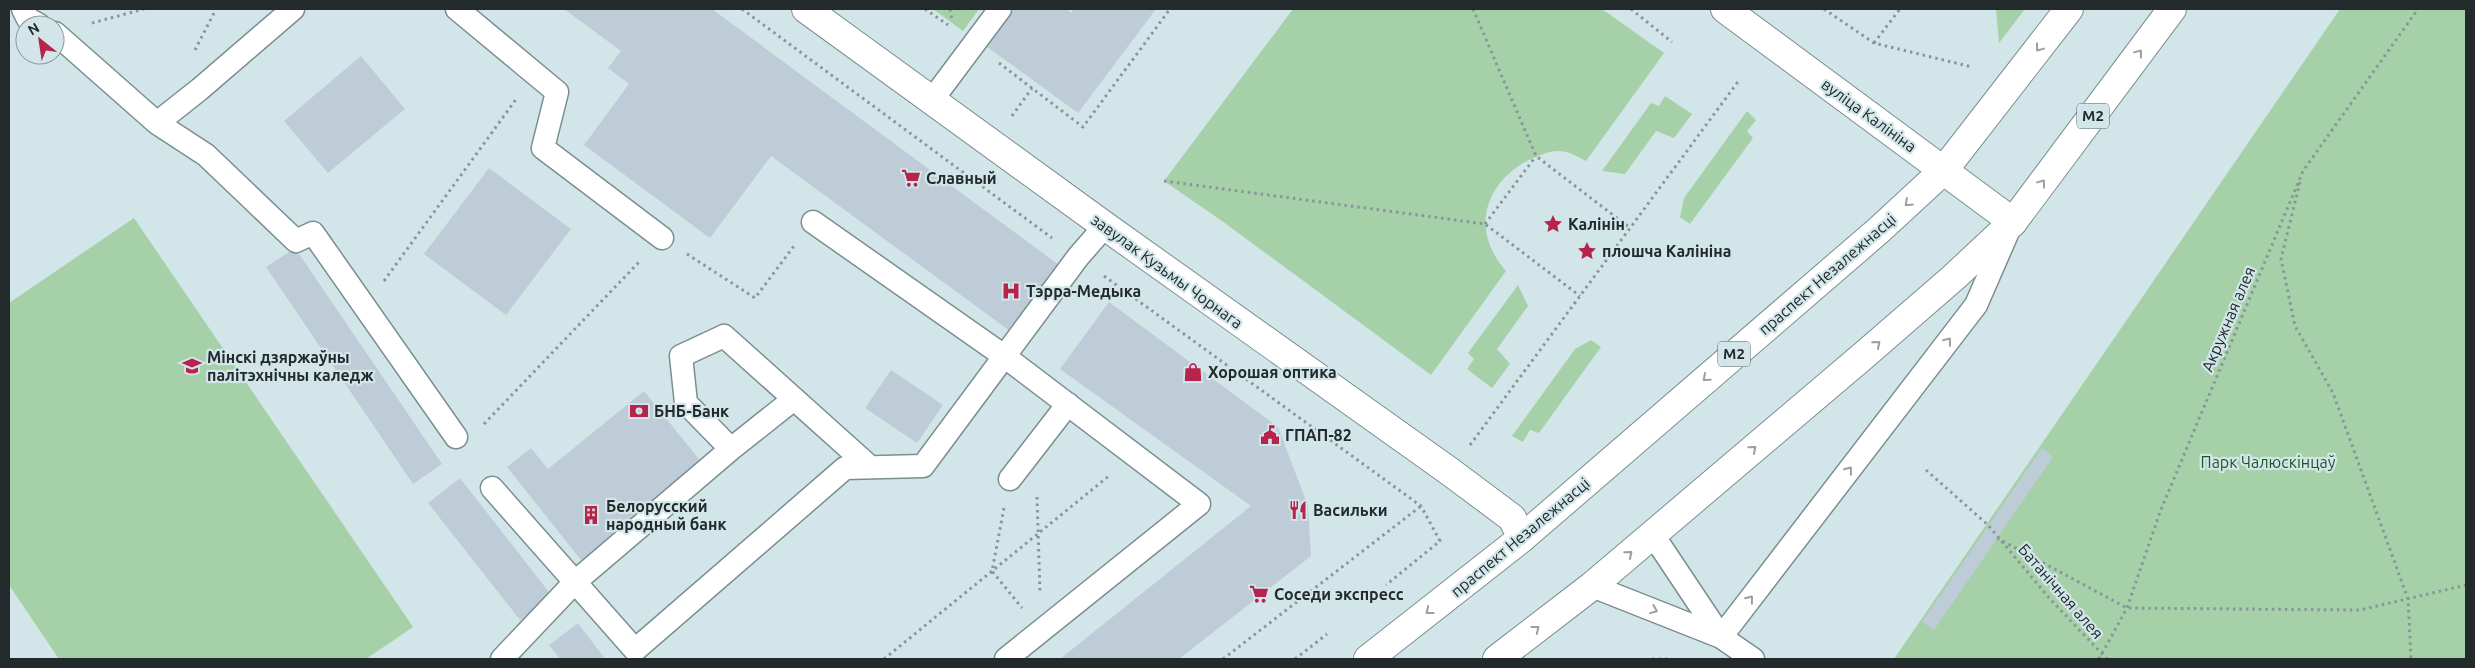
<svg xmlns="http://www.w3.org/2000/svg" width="2475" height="668" font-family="Ubuntu,sans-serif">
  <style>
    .green { fill: #a6d0a7 }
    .building { fill: #beccd7 }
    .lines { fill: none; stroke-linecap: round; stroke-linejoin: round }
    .service-casing { stroke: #7b8e91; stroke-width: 25 }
    .tertiary-casing { stroke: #7b8e91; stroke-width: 30 }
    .secondary-casing { stroke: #7b8e91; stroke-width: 30 }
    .primary-casing { stroke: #7b8e91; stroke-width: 30 }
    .path { stroke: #879699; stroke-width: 3; stroke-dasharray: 2.5 4; stroke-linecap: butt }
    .service { stroke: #fff; stroke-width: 22 }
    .tertiary { stroke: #fff; stroke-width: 28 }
    .secondary { stroke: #fff; stroke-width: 28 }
    .primary { stroke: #fff; stroke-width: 28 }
    .oneway { stroke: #9c9fa0 }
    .labels { text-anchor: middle; stroke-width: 4.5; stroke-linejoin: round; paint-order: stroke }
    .shield { fill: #d2e6ea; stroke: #576264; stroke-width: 1 }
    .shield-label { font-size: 15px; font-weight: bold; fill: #222a2b }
    .street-label { font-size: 16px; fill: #222a2b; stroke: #d2e6ea }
    .poi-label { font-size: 16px; font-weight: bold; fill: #222a2b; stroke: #d2e6ea; text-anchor: start }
    .park-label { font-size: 16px; fill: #1c5922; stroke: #d2e6ea }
  </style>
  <rect width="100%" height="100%" fill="#d2e6ea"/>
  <path class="green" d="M933,9H979L963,31Z
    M1293,9H1602L1664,53L1586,161C1577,156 1568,151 1558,151C1547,151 1535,157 1525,162C1482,187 1472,233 1506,271L1431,375L1222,221L1164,181Z
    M1996,9H2025L1999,43Z
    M2340,9H2466V659H1894Z
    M1665,96L1692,114L1674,138L1656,131L1625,174L1602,171L1651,103L1659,106Z
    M1747,111L1756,120L1747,131L1753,138L1690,224L1680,217L1684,198Z
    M134,218L413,627L366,659H59L9,585V303Z
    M1518,285L1528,306L1497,349L1510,364L1492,388L1467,369L1474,359L1468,353Z
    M1591,340L1601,347L1539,433L1530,430L1523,442L1512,436L1575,349Z"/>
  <path class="building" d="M564,9H712L1059,265L1010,331L771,156L710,238L584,145L629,84L608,68L621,51Z
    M1014,9H1066L1071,13L1074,9H1156L1078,113L986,46Z
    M361,56L405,109L328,173L284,121Z
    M489,168L571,229L506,315L424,254Z
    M295,248L442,464L413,484L266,267Z
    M1109,302L1278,427L1308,506L1311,556L1179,659H1060L1251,506L1060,369Z
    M891,370L943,405L917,443L865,408Z
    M644,391L702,463L581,560L507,467L531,448L548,469Z
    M2042,448L2053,457L1934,630L1922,622Z
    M460,478L552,596L520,620L428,503Z
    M578,623L605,659H560L549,645Z"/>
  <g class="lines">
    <g class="service-casing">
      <path id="service" d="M23,9L28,19L39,25
        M457,9L557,92L543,148L662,238
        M55,33L157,123L200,89L293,9
        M932,100L1000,9
        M157,123L206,155L296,241L313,233L456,437
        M813,222L1004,356L1199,504L1006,659
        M731,449L794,399
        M1010,479L1068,404
        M492,488L635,650L845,468L923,466L1078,257L1105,226
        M1653,535L1721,637
        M1592,586L1721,637L1753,659
        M1721,637L1976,305L2010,227
        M502,659L575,582L731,449L686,403L681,356L724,336L870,467"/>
    </g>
    <g class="tertiary-casing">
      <path id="tertiary" d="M806,9L1105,226L1449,471L1512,518L1522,538"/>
    </g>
    <g class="secondary-casing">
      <path id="secondary" d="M1725,9L2013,222"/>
    </g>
    <g class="primary-casing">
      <path id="primary" d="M1368,659L1522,538L1879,230L1944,170L2069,9
        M1497,659L1592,586L1863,356L1953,278L2013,222L2172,9"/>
    </g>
    <path class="path" d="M742,9L1052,238
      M925,9L948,25
      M950,9L952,20
      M1473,9L1536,156L1630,228
      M1631,9L1672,42
      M1824,9L1874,43L1972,67
      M92,23L144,9
      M1874,43L1900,9
      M195,50L216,9
      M999,63L1083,127L1170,9
      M1012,116L1032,88
      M1164,181L1485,224L1580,296
      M2300,182L2281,259L2295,326L2333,393L2408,599L2411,659
      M1485,224L1536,156
      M687,254L755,298L794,246
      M1104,276L1421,506L1440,541L1386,585
      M384,281L517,98
      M484,424L640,261
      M1470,445L1740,79
      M1926,470L1988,525L2050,599L2107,659
      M1037,497L1040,593
      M1004,508L992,571L1022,608
      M1997,538L2127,608L2360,610L2466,585
      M884,659L1110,475
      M1223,659L1421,506
      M1295,659L1327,634
      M1652,659H1668
      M2099,659L2127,608L2160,512L2303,171L2418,9"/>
    <use href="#service" class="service"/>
    <use href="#tertiary" class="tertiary"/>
    <use href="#secondary" class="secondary"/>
    <use href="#primary" class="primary"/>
  </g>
  <defs><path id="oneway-chevron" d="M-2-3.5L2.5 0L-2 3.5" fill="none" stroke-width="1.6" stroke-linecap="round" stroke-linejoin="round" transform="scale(1.25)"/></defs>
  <g class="oneway">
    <use href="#oneway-chevron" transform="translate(2039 48) rotate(127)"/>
    <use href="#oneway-chevron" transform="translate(2139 53) rotate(-53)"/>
    <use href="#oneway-chevron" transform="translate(2042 183) rotate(-53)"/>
    <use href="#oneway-chevron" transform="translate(1908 203) rotate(137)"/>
    <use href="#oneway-chevron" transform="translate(1948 341) rotate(-52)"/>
    <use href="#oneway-chevron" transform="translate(1877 344) rotate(-41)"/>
    <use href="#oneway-chevron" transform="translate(1706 378) rotate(139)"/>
    <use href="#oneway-chevron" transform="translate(1753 449) rotate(-40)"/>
    <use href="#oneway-chevron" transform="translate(1849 470) rotate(-52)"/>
    <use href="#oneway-chevron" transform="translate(1629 554) rotate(-40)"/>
    <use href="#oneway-chevron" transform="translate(1750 599) rotate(-52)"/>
    <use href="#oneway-chevron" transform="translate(1654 610) rotate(22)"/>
    <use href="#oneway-chevron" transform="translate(1429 611) rotate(142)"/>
    <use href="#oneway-chevron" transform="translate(1536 629) rotate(-38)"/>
  </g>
  <defs>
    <g id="supermarket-bare" transform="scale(1.5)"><path d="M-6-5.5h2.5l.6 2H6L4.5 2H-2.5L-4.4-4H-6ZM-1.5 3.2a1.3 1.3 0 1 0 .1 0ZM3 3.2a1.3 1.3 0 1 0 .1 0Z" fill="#b6244b" stroke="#d2e6ea" stroke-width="2.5" paint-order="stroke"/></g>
    <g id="sight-bare" transform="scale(1.5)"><path d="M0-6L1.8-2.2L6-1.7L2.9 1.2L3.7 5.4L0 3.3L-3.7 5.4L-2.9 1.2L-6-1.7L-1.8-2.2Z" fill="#b6244b" stroke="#d2e6ea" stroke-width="2.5" paint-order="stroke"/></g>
    <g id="hospital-bare" transform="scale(1.5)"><path d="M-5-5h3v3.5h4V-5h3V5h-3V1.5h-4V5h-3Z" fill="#b6244b" stroke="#d2e6ea" stroke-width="2.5" paint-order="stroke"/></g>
    <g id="university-bare" transform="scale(1.5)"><path d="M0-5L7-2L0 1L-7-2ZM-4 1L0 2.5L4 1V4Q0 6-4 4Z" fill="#b6244b" stroke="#d2e6ea" stroke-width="2.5" paint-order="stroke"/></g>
    <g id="shop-bare" transform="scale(1.5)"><path d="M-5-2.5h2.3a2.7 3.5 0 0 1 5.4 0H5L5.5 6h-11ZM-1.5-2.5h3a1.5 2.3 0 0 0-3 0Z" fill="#b6244b" stroke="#d2e6ea" stroke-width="2.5" paint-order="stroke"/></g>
    <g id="bank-bare" transform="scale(1.5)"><path d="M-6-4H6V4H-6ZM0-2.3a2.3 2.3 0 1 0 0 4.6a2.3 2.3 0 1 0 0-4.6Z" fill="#b6244b" stroke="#d2e6ea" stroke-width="2.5" paint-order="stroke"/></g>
    <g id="civic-bare" transform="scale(1.5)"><path d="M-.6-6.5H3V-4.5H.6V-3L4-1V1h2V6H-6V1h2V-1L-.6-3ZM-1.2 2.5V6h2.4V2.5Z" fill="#b6244b" stroke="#d2e6ea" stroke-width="2.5" paint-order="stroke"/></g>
    <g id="restaurant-bare" transform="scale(1.5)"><path d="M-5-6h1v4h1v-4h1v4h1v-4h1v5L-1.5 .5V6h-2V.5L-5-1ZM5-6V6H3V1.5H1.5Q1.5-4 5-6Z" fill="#b6244b" stroke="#d2e6ea" stroke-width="2.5" paint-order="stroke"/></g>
    <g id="building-bare" transform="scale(1.5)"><path d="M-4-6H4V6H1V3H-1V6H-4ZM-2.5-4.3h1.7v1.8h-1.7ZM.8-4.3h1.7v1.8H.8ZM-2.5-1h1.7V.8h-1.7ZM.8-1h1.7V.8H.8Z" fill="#b6244b" stroke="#d2e6ea" stroke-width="2.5" paint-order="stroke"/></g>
  </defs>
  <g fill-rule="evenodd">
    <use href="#supermarket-bare" x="911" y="178"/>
    <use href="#sight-bare" x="1553" y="224"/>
    <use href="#sight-bare" x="1587" y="251"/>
    <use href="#hospital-bare" x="1011" y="291"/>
    <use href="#university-bare" x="192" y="366"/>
    <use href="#shop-bare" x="1193" y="372"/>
    <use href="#bank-bare" x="639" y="411"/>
    <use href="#civic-bare" x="1270" y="435"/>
    <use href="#restaurant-bare" x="1298" y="510"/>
    <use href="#building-bare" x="591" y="515"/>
    <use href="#supermarket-bare" x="1259" y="594"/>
  </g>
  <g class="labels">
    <g class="shield">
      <rect x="2077" y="103.5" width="32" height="25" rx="4"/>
      <rect x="1718" y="341.5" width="32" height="25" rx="4"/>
    </g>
    <g class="shield-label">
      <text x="2093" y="121">М2</text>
      <text x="1734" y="359">М2</text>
    </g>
    <g class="street-label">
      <text transform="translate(1869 115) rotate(36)" y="6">вуліца Калініна</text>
      <text transform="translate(1167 271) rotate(36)" y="6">завулак Кузьмы Чорнага</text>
      <text transform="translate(1827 274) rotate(-41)" y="6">праспект Незалежнасці</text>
      <text transform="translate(2228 319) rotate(-67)" y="6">Акружная алея</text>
      <text transform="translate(1520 537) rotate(-40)" y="6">праспект Незалежнасці</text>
      <text transform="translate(2061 591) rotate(49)" y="6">Батанічная алея</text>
    </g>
    <g class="poi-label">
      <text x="926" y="184">Славный</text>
      <text x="1568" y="230">Калінін</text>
      <text x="1602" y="257">плошча Калініна</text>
      <text x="1026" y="297">Тэрра-Медыка</text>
      <text x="207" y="363">Мінскі дзяржаўны<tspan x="207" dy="18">палітэхнічны каледж</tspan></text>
      <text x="1208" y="378">Хорошая оптика</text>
      <text x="654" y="417">БНБ-Банк</text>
      <text x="1285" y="441">ГПАП-82</text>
      <text x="606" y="512">Белорусский<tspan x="606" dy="18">народный банк</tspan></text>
      <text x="1313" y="516">Васильки</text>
      <text x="1274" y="600">Соседи экспресс</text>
    </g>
    <g class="park-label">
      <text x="2268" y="468">Парк Чалюскінцаў</text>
    </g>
  </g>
  <rect width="2475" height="668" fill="none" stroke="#222a2b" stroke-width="20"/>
  <g transform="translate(40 40) rotate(330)"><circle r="24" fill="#d2e6ea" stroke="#8c9b9e"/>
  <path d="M0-4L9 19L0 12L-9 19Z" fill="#b6244b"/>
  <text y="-8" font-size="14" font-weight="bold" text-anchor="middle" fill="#222a2b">N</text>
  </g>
</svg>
